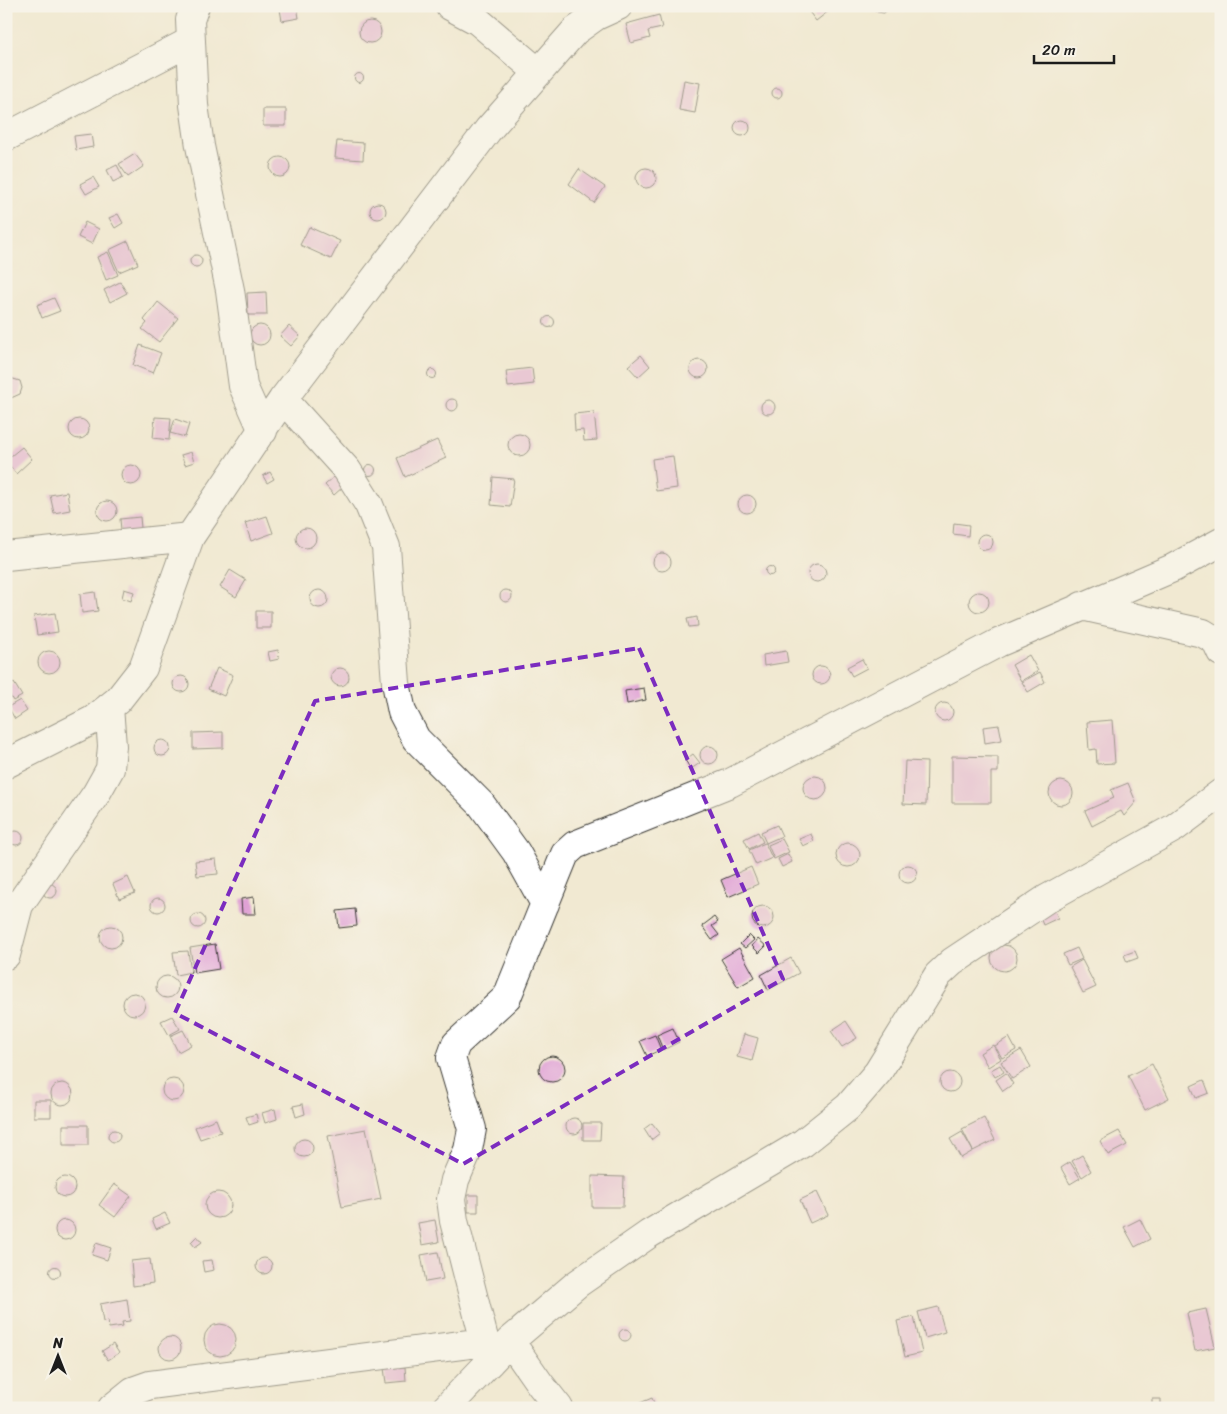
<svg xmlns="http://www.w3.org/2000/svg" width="1227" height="1414" font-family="Sriracha,sans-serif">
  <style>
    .building { fill: #e0a1d5 }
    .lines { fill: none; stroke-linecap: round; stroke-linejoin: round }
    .street-casing { stroke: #3c3b37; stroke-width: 30 }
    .street { stroke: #fff; stroke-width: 28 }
    .marked { fill: none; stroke: #7b2cbf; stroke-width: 4; stroke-dasharray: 10 6; stroke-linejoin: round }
  </style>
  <rect width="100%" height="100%" fill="#f7f3e8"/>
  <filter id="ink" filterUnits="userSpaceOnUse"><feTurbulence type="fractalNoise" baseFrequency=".02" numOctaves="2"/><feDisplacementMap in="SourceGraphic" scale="10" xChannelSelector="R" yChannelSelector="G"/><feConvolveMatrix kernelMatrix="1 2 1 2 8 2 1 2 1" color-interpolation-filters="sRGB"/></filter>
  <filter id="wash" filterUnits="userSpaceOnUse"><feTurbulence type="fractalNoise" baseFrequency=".0096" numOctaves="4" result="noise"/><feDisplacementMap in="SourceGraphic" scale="20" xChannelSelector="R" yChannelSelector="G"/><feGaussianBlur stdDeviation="1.12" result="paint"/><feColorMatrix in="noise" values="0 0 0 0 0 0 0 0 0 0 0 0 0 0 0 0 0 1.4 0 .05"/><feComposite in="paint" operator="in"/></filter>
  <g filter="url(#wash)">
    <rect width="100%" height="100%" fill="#f1e9d2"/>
    <g id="blocks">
      <path class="building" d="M297,6L299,18L282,21L280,9Z
        M810,6H835L816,21L807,9Z
        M871,6H892L884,13L877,12Z
        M659,15L662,28L648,31L650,38L631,43L626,24Z
        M359 32a11 11 0 1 1 22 0a11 11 0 1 1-22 0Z
        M354.5 78a4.5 4.5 0 1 1 9 0a4.5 4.5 0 1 1-9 0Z
        M684,80L700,83L695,113L679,110Z
        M772 93a5 5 0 1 1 10 0a5 5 0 1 1-10 0Z
        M263,109H286V126H263Z
        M734 128a8 8 0 1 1 16 0a8 8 0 1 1-16 0Z
        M91,134L93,147L76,150L74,136Z
        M337,141L364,143L363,160L335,158Z
        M135,154L144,166L128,177L119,164Z
        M270 167a10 10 0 1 1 20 0a10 10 0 1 1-20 0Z
        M117,165L123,177L113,182L107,170Z
        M636 178a10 10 0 1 1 20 0a10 10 0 1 1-20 0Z
        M579,169L605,187L594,203L569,184Z
        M93,177L99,187L86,194L80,184Z
        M370 211a8 8 0 1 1 16 0a8 8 0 1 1-16 0Z
        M118,214L123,223L115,228L109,218Z
        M85,222L99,229L92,244L78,237Z
        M309,227L340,241L331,259L300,245Z
        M128,241L138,264L119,272L109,250Z
        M108,252L118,275L106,280L97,257Z
        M190 261a6 6 0 1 1 12 0a6 6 0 1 1-12 0Z
        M120,282L127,293L110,302L104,290Z
        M266,292L267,315H248L247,293Z
        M54,298L60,311L42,318L37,305Z
        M158,302L178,318L159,342L142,329L147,323L144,320Z
        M543.5 322a5.5 5.5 0 1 1 11 0a5.5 5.5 0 1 1-11 0Z
        M250 335a10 10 0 1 1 20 0a10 10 0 1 1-20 0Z
        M289,326L300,336L291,346L280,336Z
        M140,345L161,353L153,373L133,365Z
        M641,355L650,366L638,377L628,366Z
        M690 369a9 9 0 1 1 18 0a9 9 0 1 1-18 0Z
        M532,368L534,384L508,387L506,371Z
        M427.5 374a4.5 4.5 0 1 1 9 0a4.5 4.5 0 1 1-9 0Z
        M10,378L20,381L22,388L20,394L11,398L6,396V380Z
        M446 405a6 6 0 1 1 12 0a6 6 0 1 1-12 0Z
        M761 407a7 7 0 1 1 14 0a7 7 0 1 1-14 0Z
        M594,412L597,440L584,441L583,430L575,431L574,414Z
        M155,417L171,418L169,440L153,438Z
        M175,419L189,424L185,437L170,433Z
        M69 429a10 10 0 1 1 20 0a10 10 0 1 1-20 0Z
        M508 445a11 11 0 1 1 22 0a11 11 0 1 1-22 0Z
        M437,440L446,458L405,477L397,458Z
        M22,447L32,459L16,474L6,460Z
        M191,452L194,462L185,465L181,455Z
        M673,456L677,488L656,491L652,459Z
        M364.5 470a5.5 5.5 0 1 1 11 0a5.5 5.5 0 1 1-11 0Z
        M121 475a10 10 0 1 1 20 0a10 10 0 1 1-20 0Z
        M270,472L274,479L267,483L263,476Z
        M335,476L344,486L334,495L325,485Z
        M493,477L514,479L510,507L491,505Z
        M67,492L70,510L54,513L50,495Z
        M738 504a9 9 0 1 1 18 0a9 9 0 1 1-18 0Z
        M97 511a10 10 0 1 1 20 0a10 10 0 1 1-20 0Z
        M267,516L273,533L251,541L245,523Z
        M140,517L142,539L122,541L120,519Z
        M954,523L969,525L968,536L953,534Z
        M296 538a10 10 0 1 1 20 0a10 10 0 1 1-20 0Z
        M977 542a8 8 0 1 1 16 0a8 8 0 1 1-16 0Z
        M653 562a9 9 0 1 1 18 0a9 9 0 1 1-18 0Z
        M808 573a9 9 0 1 1 18 0a9 9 0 1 1-18 0Z
        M765.5 571a4.5 4.5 0 1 1 9 0a4.5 4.5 0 1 1-9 0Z
        M230,570L246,580L236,597L220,587Z
        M124,589L134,592L131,601L122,598Z
        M500 596a6 6 0 1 1 12 0a6 6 0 1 1-12 0Z
        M310 599a9 9 0 1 1 18 0a9 9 0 1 1-18 0Z
        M969 602a10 10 0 1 1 20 0a10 10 0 1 1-20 0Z
        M95,592L98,611L82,613L80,594Z
        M256,611H271V628H256Z
        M55,613L58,632L37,635L34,616Z
        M697,617L698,626L689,627L687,619Z
        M278,650L279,659L270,661L268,652Z
        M38 662a11 11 0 1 1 22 0a11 11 0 1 1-22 0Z
        M786,651L788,662L764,666L763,655Z
        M1029,655L1038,671L1021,681L1012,665Z
        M862,659L867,668L852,676L847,667Z
        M812 675a9 9 0 1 1 18 0a9 9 0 1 1-18 0Z
        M217,668L233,675L224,696L208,689Z
        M331 677a9 9 0 1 1 18 0a9 9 0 1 1-18 0Z
        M1040,672L1045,682L1028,692L1022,682Z
        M173 684a8 8 0 1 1 16 0a8 8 0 1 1-16 0Z
        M14,683L22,696L13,701L6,688Z
        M644,688L646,700L627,704L625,691Z
        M20,700L27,711L15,719L8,707Z
        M935 712a9 9 0 1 1 18 0a9 9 0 1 1-18 0Z
        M1112,720L1115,763L1097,764L1096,749L1089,750L1087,722Z
        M999,725L1002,740L985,743L983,727Z
        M223,732V748L193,749V733Z
        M154 748a8 8 0 1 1 16 0a8 8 0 1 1-16 0Z
        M700 755a9 9 0 1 1 18 0a9 9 0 1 1-18 0Z
        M693,754L700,763L691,769L685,760Z
        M952,756L998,757V772H991V803H952Z
        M905,761L927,762L926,805L903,804Z
        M803 788a12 12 0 1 1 24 0a12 12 0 1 1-24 0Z
        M1049 793a12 12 0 1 1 24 0a12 12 0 1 1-24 0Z
        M1128,783L1136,802L1124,816L1121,811L1092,826L1085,811L1114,798L1111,790Z
        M777,825L782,836L766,843L761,832Z
        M9 838a7 7 0 1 1 14 0a7 7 0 1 1-14 0Z
        M758,832L763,842L749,849L744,839Z
        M811,834L814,841L803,846L799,839Z
        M782,839L789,852L774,859L768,845Z
        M836 855a12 12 0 1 1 24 0a12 12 0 1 1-24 0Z
        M765,843L772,858L756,865L749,850Z
        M788,854L792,862L782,867L778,859Z
        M216,859L218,874L197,876L195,861Z
        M899 874a9 9 0 1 1 18 0a9 9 0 1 1-18 0Z
        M751,867L758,884L728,897L721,880Z
        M128,877L135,893L119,899L113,884Z
        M43 891a7 7 0 1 1 14 0a7 7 0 1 1-14 0Z
        M254,897L256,914H242L241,899Z
        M151 905a7 7 0 1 1 14 0a7 7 0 1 1-14 0Z
        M752 917a11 11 0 1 1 22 0a11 11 0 1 1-22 0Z
        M355,909L357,926L339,928L337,911Z
        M1054,909L1058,918L1043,925L1039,915Z
        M191 921a7 7 0 1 1 14 0a7 7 0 1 1-14 0Z
        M714,917L718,922L712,926L719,935L712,940L702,926Z
        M100 937a11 11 0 1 1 22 0a11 11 0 1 1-22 0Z
        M749,935L754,940L745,948L740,944Z
        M758,939L766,946L759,953L752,946Z
        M215,944L219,969L194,973L190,948Z
        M991 958a13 13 0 1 1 26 0a13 13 0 1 1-26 0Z
        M739,948L755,977L738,987L721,959Z
        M1077,948L1082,959L1068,965L1063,954Z
        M188,951L191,972L176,975L173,952Z
        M1135,951L1138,958L1127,962L1124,955Z
        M791,958L799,973L768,990L761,975Z
        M1082,960L1096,987L1083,993L1070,967Z
        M156 987a11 11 0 1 1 22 0a11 11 0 1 1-22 0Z
        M123 1004a11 11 0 1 1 22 0a11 11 0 1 1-22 0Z
        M172,1016L180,1029L169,1035L161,1021Z
        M846,1021L857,1038L842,1047L831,1031Z
        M673,1028L679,1042L663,1050L657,1035Z
        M183,1030L191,1045L178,1052L170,1036Z
        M744,1034L758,1038L752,1061L737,1057Z
        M655,1035L661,1050L647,1056L640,1041Z
        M1009,1037L1016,1050L1002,1058L995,1046Z
        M993,1045L1001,1059L988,1067L980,1053Z
        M1021,1050L1031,1067L1012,1079L1001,1062Z
        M539 1069a13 13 0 1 1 26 0a13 13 0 1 1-26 0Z
        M1152,1064L1169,1098L1145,1110L1128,1076Z
        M1000,1065L1004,1072L995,1077L991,1070Z
        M940 1082a10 10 0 1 1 20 0a10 10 0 1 1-20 0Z
        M1006,1073L1013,1084L1003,1091L996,1080Z
        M162 1090a11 11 0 1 1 22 0a11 11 0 1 1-22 0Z
        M1204,1080L1209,1093L1196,1098L1191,1086Z
        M51 1094a11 11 0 1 1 22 0a11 11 0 1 1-22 0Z
        M34,1100H51V1117H34Z
        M303,1104L305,1114L296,1117L293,1106Z
        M275,1109L277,1119L265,1123L262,1113Z
        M256,1114L258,1122L249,1125L246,1117Z
        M984,1118L995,1140L973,1151L962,1129Z
        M566 1126a8 8 0 1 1 16 0a8 8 0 1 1-16 0Z
        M216,1119L221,1132L200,1139L195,1127Z
        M583,1123H601L600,1140H583Z
        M652,1123L660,1133L651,1140L644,1129Z
        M63,1125H88V1145H63Z
        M366,1129L381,1199L342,1207L328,1136Z
        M108 1136a6 6 0 1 1 12 0a6 6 0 1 1-12 0Z
        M1119,1131L1127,1145L1108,1155L1100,1141Z
        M962,1132L973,1151L961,1158L950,1139Z
        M295 1148a9 9 0 1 1 18 0a9 9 0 1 1-18 0Z
        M1082,1155L1091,1171L1082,1177L1072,1161Z
        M1070,1162L1080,1178L1070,1184L1061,1168Z
        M592,1176L624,1177L623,1207H592Z
        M55 1187a10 10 0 1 1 20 0a10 10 0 1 1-20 0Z
        M114,1184L131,1196L115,1217L99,1205Z
        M817,1192L828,1215L810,1223L800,1200Z
        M205 1205a13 13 0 1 1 26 0a13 13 0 1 1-26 0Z
        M468,1195H478V1212H468Z
        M165,1213L170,1223L156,1229L152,1219Z
        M1140,1219L1150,1239L1135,1247L1124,1227Z
        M435,1220L439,1242L422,1245L418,1223Z
        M55 1230a10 10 0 1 1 20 0a10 10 0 1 1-20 0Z
        M197,1236L202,1242L195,1247L191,1242Z
        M96,1243L111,1248L107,1260L92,1255Z
        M438,1252L443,1279L426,1282L421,1255Z
        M256 1266a8 8 0 1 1 16 0a8 8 0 1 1-16 0Z
        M150,1259L153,1283L133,1286L131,1261Z
        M212,1260L214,1270L204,1272L202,1261Z
        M49.5 1272a5.5 5.5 0 1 1 11 0a5.5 5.5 0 1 1-11 0Z
        M127,1299L130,1321L122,1322L123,1326L109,1328L108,1321L103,1322L100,1304Z
        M938,1307L945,1332L925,1338L918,1312Z
        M1206,1309L1215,1347L1195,1351L1187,1313Z
        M914,1317L922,1353L905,1357L897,1321Z
        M204 1340a16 16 0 1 1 32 0a16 16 0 1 1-32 0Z
        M619 1335a6 6 0 1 1 12 0a6 6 0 1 1-12 0Z
        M159 1348a11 11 0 1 1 22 0a11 11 0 1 1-22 0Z
        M113,1344L119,1353L108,1360L102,1351Z
        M405,1367L406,1381L386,1383L384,1368Z
        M652,1398L656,1408H628Z
        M1152,1399H1161V1408H1152Z"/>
    </g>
  </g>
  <g filter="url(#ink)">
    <use href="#blocks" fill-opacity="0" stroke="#3c3b37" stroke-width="1"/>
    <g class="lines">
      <g class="street-casing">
        <path id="street" d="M195,6L190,20L194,105L200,146L230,290L243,386L263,431
          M450,6L478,21L538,72
          M6,137L191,41
          M283,399L347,470L369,505L386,547L396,683L402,712L416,739L481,804L516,852L545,904
          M6,556L190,537
          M1082,606L1203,633L1216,641L1221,652
          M6,764L93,720L118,700L143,668L190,537L283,399L488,130L575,31L596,16L618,6
          M6,955L19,905L96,794L110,769L112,746L109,707
          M510,1341L540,1384L559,1408
          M490,1362L454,1221L451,1199L455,1180L468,1150L472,1129L451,1058L456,1044L507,997L565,854L575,845L730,783L998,643L1173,568L1221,542
          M112,1408L133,1391L150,1385L485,1342
          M446,1408L510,1341L577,1284L649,1234L803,1143L848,1107L878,1072L938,975L952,962L1048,898L1174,828L1221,793"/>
      </g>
      <use href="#street" class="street"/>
    </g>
  </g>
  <path d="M0 0H1227V1414H0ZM639,648L783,979L463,1164L175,1013L315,701Z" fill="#f1e9d2" fill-opacity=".55" fill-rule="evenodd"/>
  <path class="marked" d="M639,648L783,979L463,1164L175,1013L315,701Z"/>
  <rect width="1227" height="1414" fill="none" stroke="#f7f3e8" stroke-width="25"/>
  <g transform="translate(58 1356)" stroke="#f7f3e8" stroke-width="4" paint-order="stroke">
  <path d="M0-4L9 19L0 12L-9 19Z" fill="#1c1c1c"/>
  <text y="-8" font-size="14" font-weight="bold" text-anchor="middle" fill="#1c1c1c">N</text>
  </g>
  <path d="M1034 55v8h80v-8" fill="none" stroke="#1c1c1c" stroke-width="2.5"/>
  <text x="1042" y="55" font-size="15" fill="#1c1c1c" stroke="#f7f3e8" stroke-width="4" paint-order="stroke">20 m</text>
</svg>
